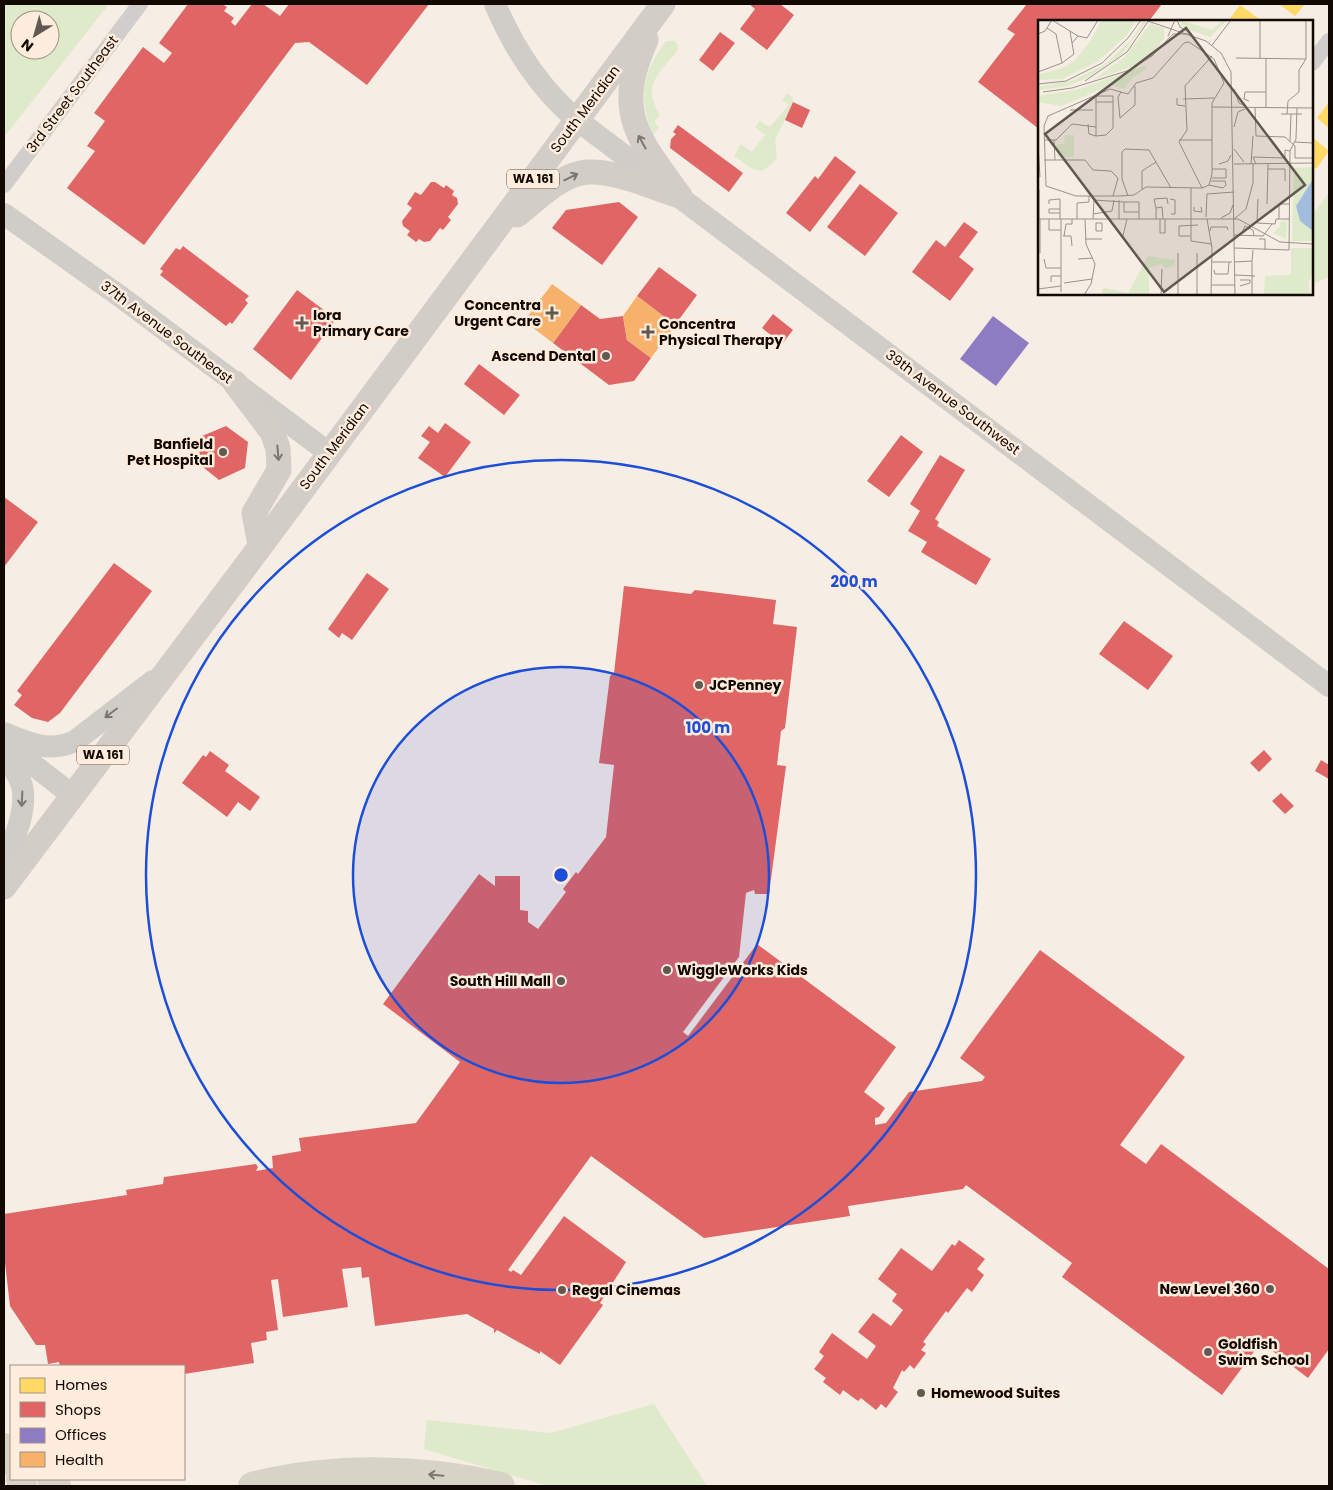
<svg xmlns="http://www.w3.org/2000/svg" width="1333" height="1490" font-family="Poppins,sans-serif">
  <style>
    .green { fill: #deeac9; fill-rule: evenodd }
    .homes { fill: #ffd966 }
    .shops { fill: #e06666 }
    .offices { fill: #8e7cc3 }
    .health { fill: #f6b26b }
    .lines { fill: none; stroke-linecap: round; stroke-linejoin: round }
    .street { stroke: #d1cdcb; stroke-width: 16 }
    .secondary { stroke: #d0cdc8; stroke-width: 22 }
    .primary { stroke: #d3cdc7; stroke-width: 25 }
    .highway { stroke: #d7d3c7; stroke-width: 28 }
    .oneway { stroke: #7d756f }
    .oneway2 { stroke: #7b756f }
    .oneway3 { stroke: #7f786f }
    .ring { fill: none; stroke: #1d4ed8; stroke-width: 2.5 }
    .poi-dot { fill: #625952; stroke: #feecdc; stroke-width: 2 }
    .labels { text-anchor: middle; stroke-width: 5; stroke-linejoin: round; paint-order: stroke }
    .shield { fill: #feecdc; stroke: #5a4d44; stroke-width: 1 }
    .shield-label { font-size: 12px; font-weight: bold; fill: #130903 }
    .street-label { font-size: 14px; fill: #130903; stroke: #feecdc }
    .poi-label { font-size: 14px; font-weight: bold; fill: #130903; stroke: #feecdc; text-anchor: start }
    .inset-road { fill: none; stroke: #9b928a; stroke-width: 1 }
    .view { fill: #625952; fill-opacity: 0.15; stroke: #625952; stroke-width: 2.5 }
    .inset-edge { fill: none; stroke: #130903; stroke-width: 2.5 }
    .centre { fill: #1d4ed8; stroke: #feecdc; stroke-width: 2.5 }
    .ring-label { font-size: 15px; text-anchor: middle; font-weight: bold; fill: #1d4ed8; stroke: #feecdc; stroke-width: 5; stroke-linejoin: round; paint-order: stroke }
  </style>
  <rect width="100%" height="100%" fill="#f6ede4"/>
  <path class="green" d="M4,4H109L4,137ZM20,20H50V50H20Z
    M666,41H675L678,46L677,51C659,74 641,85 660,115L654,122L659,127L653,135C638,98 642,73 666,41Z
    M787,93L793,98V102L775,140L777,158C759,180 754,169 734,156L741,144L752,152L765,135L755,127L760,121L770,127L789,105L782,100Z
    M1329,193V277L1312,284V212L1314,213Z
    M654,1404L707,1486H548L424,1449L427,1420L551,1433Z"/>
  <path class="homes" d="M1279,4H1305L1295,16Z
    M1240,5L1262,21H1228Z
    M1329,102V128L1317,118Z
    M1312,137L1329,151L1316,169L1312,165Z"/>
  <path class="shops" d="M188,4H222L227,7L224,11L234,18L231,22L235,26L252,4H263L280,16L289,4H429L367,85L309,42L295,43L144,245L67,188L95,151L87,146L105,121L94,113L143,47L164,63L172,53L159,43Z
    M749,4H780L794,15L767,50L740,29L755,9Z
    M1027,4H1162L1149,21H1039V129L978,82L1015,34L1007,29Z
    M720,32L735,43L713,71L699,60Z
    M793,102L810,110L802,128L785,120Z
    M678,125L743,173L729,192L670,148L671,139L676,134L673,132Z
    M835,156L856,172L810,232L786,213L815,176L818,179Z
    M431,182H435L444,188L446,185L454,191L452,195L457,198L458,204L448,217L451,220L443,230L440,228L430,241L424,242L419,239L416,242L407,235L410,231L403,226L402,221L412,208L407,204L415,192L421,195Z
    M860,184L898,213L865,256L827,227Z
    M619,202L638,217L602,265L552,228L566,210Z
    M964,222L978,232L959,257L974,269L950,301L912,272L936,240L945,247Z
    M183,246L249,296L245,300L248,303L232,324L230,322L226,326L160,275L163,271L160,269L176,248L180,250Z
    M659,267L697,295L675,325L637,296Z
    M297,290L336,319L291,380L253,349Z
    M581,305L600,319L623,316L627,340L651,358L634,381L609,385L553,343Z
    M773,314L793,330L782,344L762,328Z
    M479,364L520,395L504,415L464,384Z
    M445,423L471,442L445,477L418,458L430,442L421,436L429,426L438,433Z
    M226,426L248,442L245,468L219,480L198,463L202,436Z
    M901,435L923,452L889,497L867,481Z
    M940,455L965,470L935,519L939,522L937,526L991,559L976,585L921,552L927,542L908,531L920,511L910,504Z
    M4,497L38,522L4,567Z
    M114,563L152,591L60,713L48,722L32,718L14,705L22,695L17,691Z
    M367,573L389,589L352,640L342,633L339,638L328,629Z
    M624,586L691,594L695,590L776,600L773,624L797,627L785,728L781,731L777,765L786,766L769,894H755L754,890L746,893L739,957L683,1032L688,1036L757,944L896,1047L864,1092L885,1108L879,1117L875,1118V1125L886,1123L909,1092L982,1081L985,1077L960,1058L1040,950L1185,1057L1120,1145L1146,1164L1161,1144L1329,1269V1349L1308,1378L1261,1342L1222,1395L1062,1277L1072,1263L966,1185L963,1189L848,1206L850,1216L704,1238L591,1156L508,1270L511,1272L513,1270L521,1275L564,1216L626,1262L600,1303L603,1305L560,1365L540,1351V1354L497,1330L494,1333V1329L467,1314L375,1326L369,1277L362,1278L361,1267L342,1269L348,1307L283,1317L278,1279L271,1280L278,1330L266,1332L267,1340L251,1343L254,1363L184,1374V1366H60L59,1362L48,1364L45,1345H36L10,1306L4,1254V1214L127,1195L126,1190L163,1184L164,1177L256,1164L258,1167L256,1171L273,1168L272,1156L301,1151L299,1138L416,1123L460,1062L383,1004L479,874L495,886V876H520V910L528,911V922L538,929L566,892L563,889L576,872L578,874L606,837L614,765L599,763L610,676L614,673Z
    M1124,621L1173,656L1148,690L1099,654Z
    M1264,750L1272,759L1259,772L1250,763Z
    M210,751L229,765L225,771L260,797L250,811L238,802L227,817L182,783L203,755L206,757Z
    M1321,760L1329,765V779L1315,771Z
    M1281,793L1294,806L1285,814L1272,801Z
    M959,1240L985,1259L977,1269L984,1275L972,1292L967,1288L948,1313L946,1311L923,1342L926,1344L921,1350L926,1353L914,1369L910,1365L904,1372L902,1370L893,1388L898,1392L886,1408L881,1404L876,1410L861,1398L858,1401L843,1390L840,1395L823,1382L826,1378L814,1369L824,1356L819,1352L832,1333L867,1359L876,1346L858,1332L873,1313L891,1326L903,1310L892,1301L897,1294L878,1279L901,1248L932,1271L952,1244L955,1246Z"/>
  <path class="offices" d="M993,316L1029,343L996,386L960,359Z"/>
  <path class="health" d="M552,284L581,305L553,343L524,321Z
    M637,296L675,325L651,358L627,340L623,316Z"/>
  <g class="lines">
    <path class="street" d="M1312,63L1329,41
      M4,185L140,4"/>
    <path class="secondary" d="M495,4C514,49 539,88 577,120L1329,686
      M4,214L121,297L329,453
      M4,733C28,743 49,753 75,741L153,681
      M4,742L72,795
      M4,756C11,765 19,774 22,786C28,812 12,842 4,866"/>
    <path class="primary" d="M646,40C613,113 638,138 680,196
      M517,215C535,201 557,178 581,173C608,167 654,188 680,196
      M235,383L272,432L278,448L279,470L254,513L260,545
      M4,887L251,559L663,4"/>
    <path class="highway" d="M4,1447L11,1462
      M20,1479L23,1486
      M51,1479L57,1486
      M252,1486C331,1466 421,1467 501,1486"/>
  </g>
  <defs><path id="oneway-shaft" d="M-6 0H5M1.5-3L5.5 0L1.5 3" fill="none" stroke-width="1.6" stroke-linecap="round" stroke-linejoin="round" transform="scale(1.25)"/></defs>
  <g class="oneway">
    <use href="#oneway-shaft" transform="translate(642 142) rotate(-119)"/>
    <use href="#oneway-shaft" transform="translate(571 177) rotate(-26)"/>
    <use href="#oneway-shaft" transform="translate(278 453) rotate(85)"/>
  </g>
  <g class="oneway2">
    <use href="#oneway-shaft" transform="translate(111 713) rotate(143)"/>
    <use href="#oneway-shaft" transform="translate(22 799) rotate(93)"/>
  </g>
  <use class="oneway3" href="#oneway-shaft" transform="translate(436 1475) rotate(-175)"/>
  <circle cx="561" cy="875" r="208" fill="#1d4ed8" fill-opacity=".12"/>
  <g class="ring">
    <circle cx="561" cy="875" r="208"/>
    <circle cx="561" cy="875" r="415"/>
  </g>
  <g class="poi-dot">
    <path d="M549.5 305.5h5v5h5v5h-5v5h-5v-5h-5v-5h5z"/>
    <path d="M299.5 315.5h5v5h5v5h-5v5h-5v-5h-5v-5h5z"/>
    <path d="M645.5 324.5h5v5h5v5h-5v5h-5v-5h-5v-5h5z"/>
    <circle cx="606" cy="356" r="5"/>
    <circle cx="223" cy="452" r="5"/>
    <circle cx="699" cy="685" r="5"/>
    <circle cx="667" cy="970" r="5"/>
    <circle cx="561" cy="981" r="5"/>
    <circle cx="1270" cy="1289" r="5"/>
    <circle cx="562" cy="1290" r="5"/>
    <circle cx="1208" cy="1352" r="5"/>
    <circle cx="921" cy="1393" r="5"/>
  </g>
  <g class="labels">
    <g class="shield">
      <rect x="507" y="169.5" width="52" height="19" rx="4"/>
      <rect x="77" y="745.5" width="52" height="19" rx="4"/>
    </g>
    <g class="shield-label">
      <text x="533" y="183">WA 161</text>
      <text x="103" y="759">WA 161</text>
    </g>
    <g class="street-label">
      <text transform="translate(72 94) rotate(-53)" y="5">3rd Street Southeast</text>
      <text transform="translate(585 109) rotate(-53)" y="5">South Meridian</text>
      <text transform="translate(167 332) rotate(37)" y="5">37th Avenue Southeast</text>
      <text transform="translate(953 402) rotate(37)" y="5">39th Avenue Southwest</text>
      <text transform="translate(334 446) rotate(-53)" y="5">South Meridian</text>
    </g>
    <g class="poi-label">
      <text x="541" y="310" text-anchor="end">Concentra<tspan x="541" dy="16">Urgent Care</tspan></text>
      <text x="313" y="320">Iora<tspan x="313" dy="16">Primary Care</tspan></text>
      <text x="659" y="329">Concentra<tspan x="659" dy="16">Physical Therapy</tspan></text>
      <text x="596" y="361" text-anchor="end">Ascend Dental</text>
      <text x="213" y="449" text-anchor="end">Banfield<tspan x="213" dy="16">Pet Hospital</tspan></text>
      <text x="709" y="690">JCPenney</text>
      <text x="677" y="975">WiggleWorks Kids</text>
      <text x="551" y="986" text-anchor="end">South Hill Mall</text>
      <text x="1260" y="1294" text-anchor="end">New Level 360</text>
      <text x="572" y="1295">Regal Cinemas</text>
      <text x="1218" y="1349">Goldfish<tspan x="1218" dy="16">Swim School</tspan></text>
      <text x="931" y="1398">Homewood Suites</text>
    </g>
  </g>
  <g transform="translate(1038 20)">
    <rect width="275" height="275" fill="#f6ede4"/>
    <path d="M64,0H99L87,17L59,42L24,59L0,60V55L27,47L36,41L51,23ZM141,0L174,10L184,0H189L172,17L146,8ZM105,2H108L83,35L51,57L30,66L0,70V67L36,60L67,44L92,21ZM112,4L126,8V19L114,34L93,47L55,60L87,37ZM106,46L109,49L94,58L86,69L73,65L23,86L0,82V76L41,69ZM27,115H36V137H19V124H26ZM275,147V159L258,186L262,201L275,211V221H254L256,148ZM249,201L248,219L235,213L242,206V202ZM253,228H275V254L270,263L273,275H226L227,256L253,255ZM110,236L137,240V246L128,248L123,244L111,248V275H64V269L68,268L90,273Z" fill="#deeac9"/>
    <path d="M275,159V211L262,201L258,186Z" fill="#a2bcdc"/>
    <path class="inset-road" d="M14,0L40,16L49,18L60,0M107,0L168,21L183,33L193,52L197,275M139,0L142,7L151,12M9,8L18,14L24,43L36,34L34,23M32,11L34,23L40,16M0,14L7,11L14,0M130,16L137,0M151,22L176,39L186,63L174,83V154L171,165L164,168L108,167L96,175L81,176H38L8,166L6,106L10,96L72,69L90,74L98,63L115,58L146,23ZM174,25L193,0M198,38L268,39M222,38V0M0,52L24,43M47,61L89,32L111,0M0,64L28,61L64,43L90,18L103,0M196,69L201,83L207,86M5,72L34,68L92,50L114,36L135,14H154M83,72L80,77L82,98L97,85V66M58,75V116L68,115L75,108V76M58,76H75M139,78V85L147,86M145,79L176,78M211,81L206,79L207,72H228M58,82H75M174,87L275,88M217,87L218,116L247,117L257,126V138H275M228,88V38M32,90H55M243,94H264M249,94L250,81L261,72V50L268,39V0M50,104L51,114L58,116M196,107L200,92L207,89M6,120H18L34,104L58,107M16,120L17,140M141,120H174M252,121L253,94M257,122L275,123M0,124L2,157M196,129L206,142M6,140H47L55,150L73,151L80,158L75,176M181,144L190,141L193,135M196,144L275,143M213,144L215,116M218,144L215,137L247,138V130L252,131M230,149H247V161M174,158H188V149H174M171,165L185,168L188,165L187,161H173M153,168V221L173,224M164,168L141,122L149,110L147,66L174,36M104,169V151L118,142M1,170V199M90,176L84,159V132L87,129L111,130L133,168M132,179L137,180V194H133M220,179L219,203L237,204L238,199H252M81,180V199M11,184V180L22,179V199M229,184L230,144M156,187V191L164,192L163,187M118,188L116,179L129,178L130,184M22,189H11V193H22M101,192H86V182H101V199M55,194L74,191L76,180M168,197L169,174L196,172M183,198L192,193L195,185M0,199H200L242,222L275,224M11,199V210H23M23,199V272M39,199V183L51,182V176M55,199L56,180L86,182M118,199V188L124,187L125,199M122,199V213H127V199M169,199L174,228L173,275M196,199L208,189L215,163V144M241,199V184H252M58,203H64V211H58ZM172,211L173,207H189L190,210M196,215L225,216L234,204M203,215L207,206L215,210L216,216M25,216H33L34,226M26,216L28,204H34V199M85,216L89,199M152,216H141V206L160,205M47,219H64M221,219H227V230M196,228L251,230L252,131L258,119L259,88M2,233V199M140,233V275M6,239L8,248H23M40,239L55,238M174,242H194M197,242L214,241L215,230M176,250L177,254H190L191,242M197,255L217,256M13,262V256H23M26,263L54,259M174,265H197M202,266L212,263V260H202M0,269L23,266M46,275L53,264L57,244L48,224L47,199M123,275L124,249M159,275V233M214,275V241"/>
    <path class="view" d="M148,8L267,165L126,272L7,114Z"/>
    <rect width="275" height="275" class="inset-edge"/>
  </g>
  <circle cx="561" cy="875" r="8" class="centre"/>
  <g class="ring-label">
    <text x="854" y="587">200 m</text>
    <text x="708" y="733">100 m</text>
  </g>
  <rect width="1333" height="1490" fill="none" stroke="#130903" stroke-width="10"/>
  <rect x="10" y="1365" width="175" height="115" fill="#feecdc" stroke="#a09185"/>
  <rect x="20" y="1378" width="25" height="15" fill="#ffd966" stroke="#a09185"/>
  <text x="55" y="1390" font-size="15" fill="#130903">Homes</text>
  <rect x="20" y="1402" width="25" height="15" fill="#e06666" stroke="#a09185"/>
  <text x="55" y="1415" font-size="15" fill="#130903">Shops</text>
  <rect x="20" y="1428" width="25" height="15" fill="#8e7cc3" stroke="#a09185"/>
  <text x="55" y="1440" font-size="15" fill="#130903">Offices</text>
  <rect x="20" y="1452" width="25" height="15" fill="#f6b26b" stroke="#a09185"/>
  <text x="55" y="1465" font-size="15" fill="#130903">Health</text>
  <g transform="translate(35 35) rotate(217)"><circle r="24" fill="#feecdc" stroke="#a09185"/>
  <path d="M0-4L9 19L0 12L-9 19Z" fill="#625952"/>
  <text y="-8" font-size="14" font-weight="bold" text-anchor="middle" fill="#130903">N</text>
  </g>
</svg>
